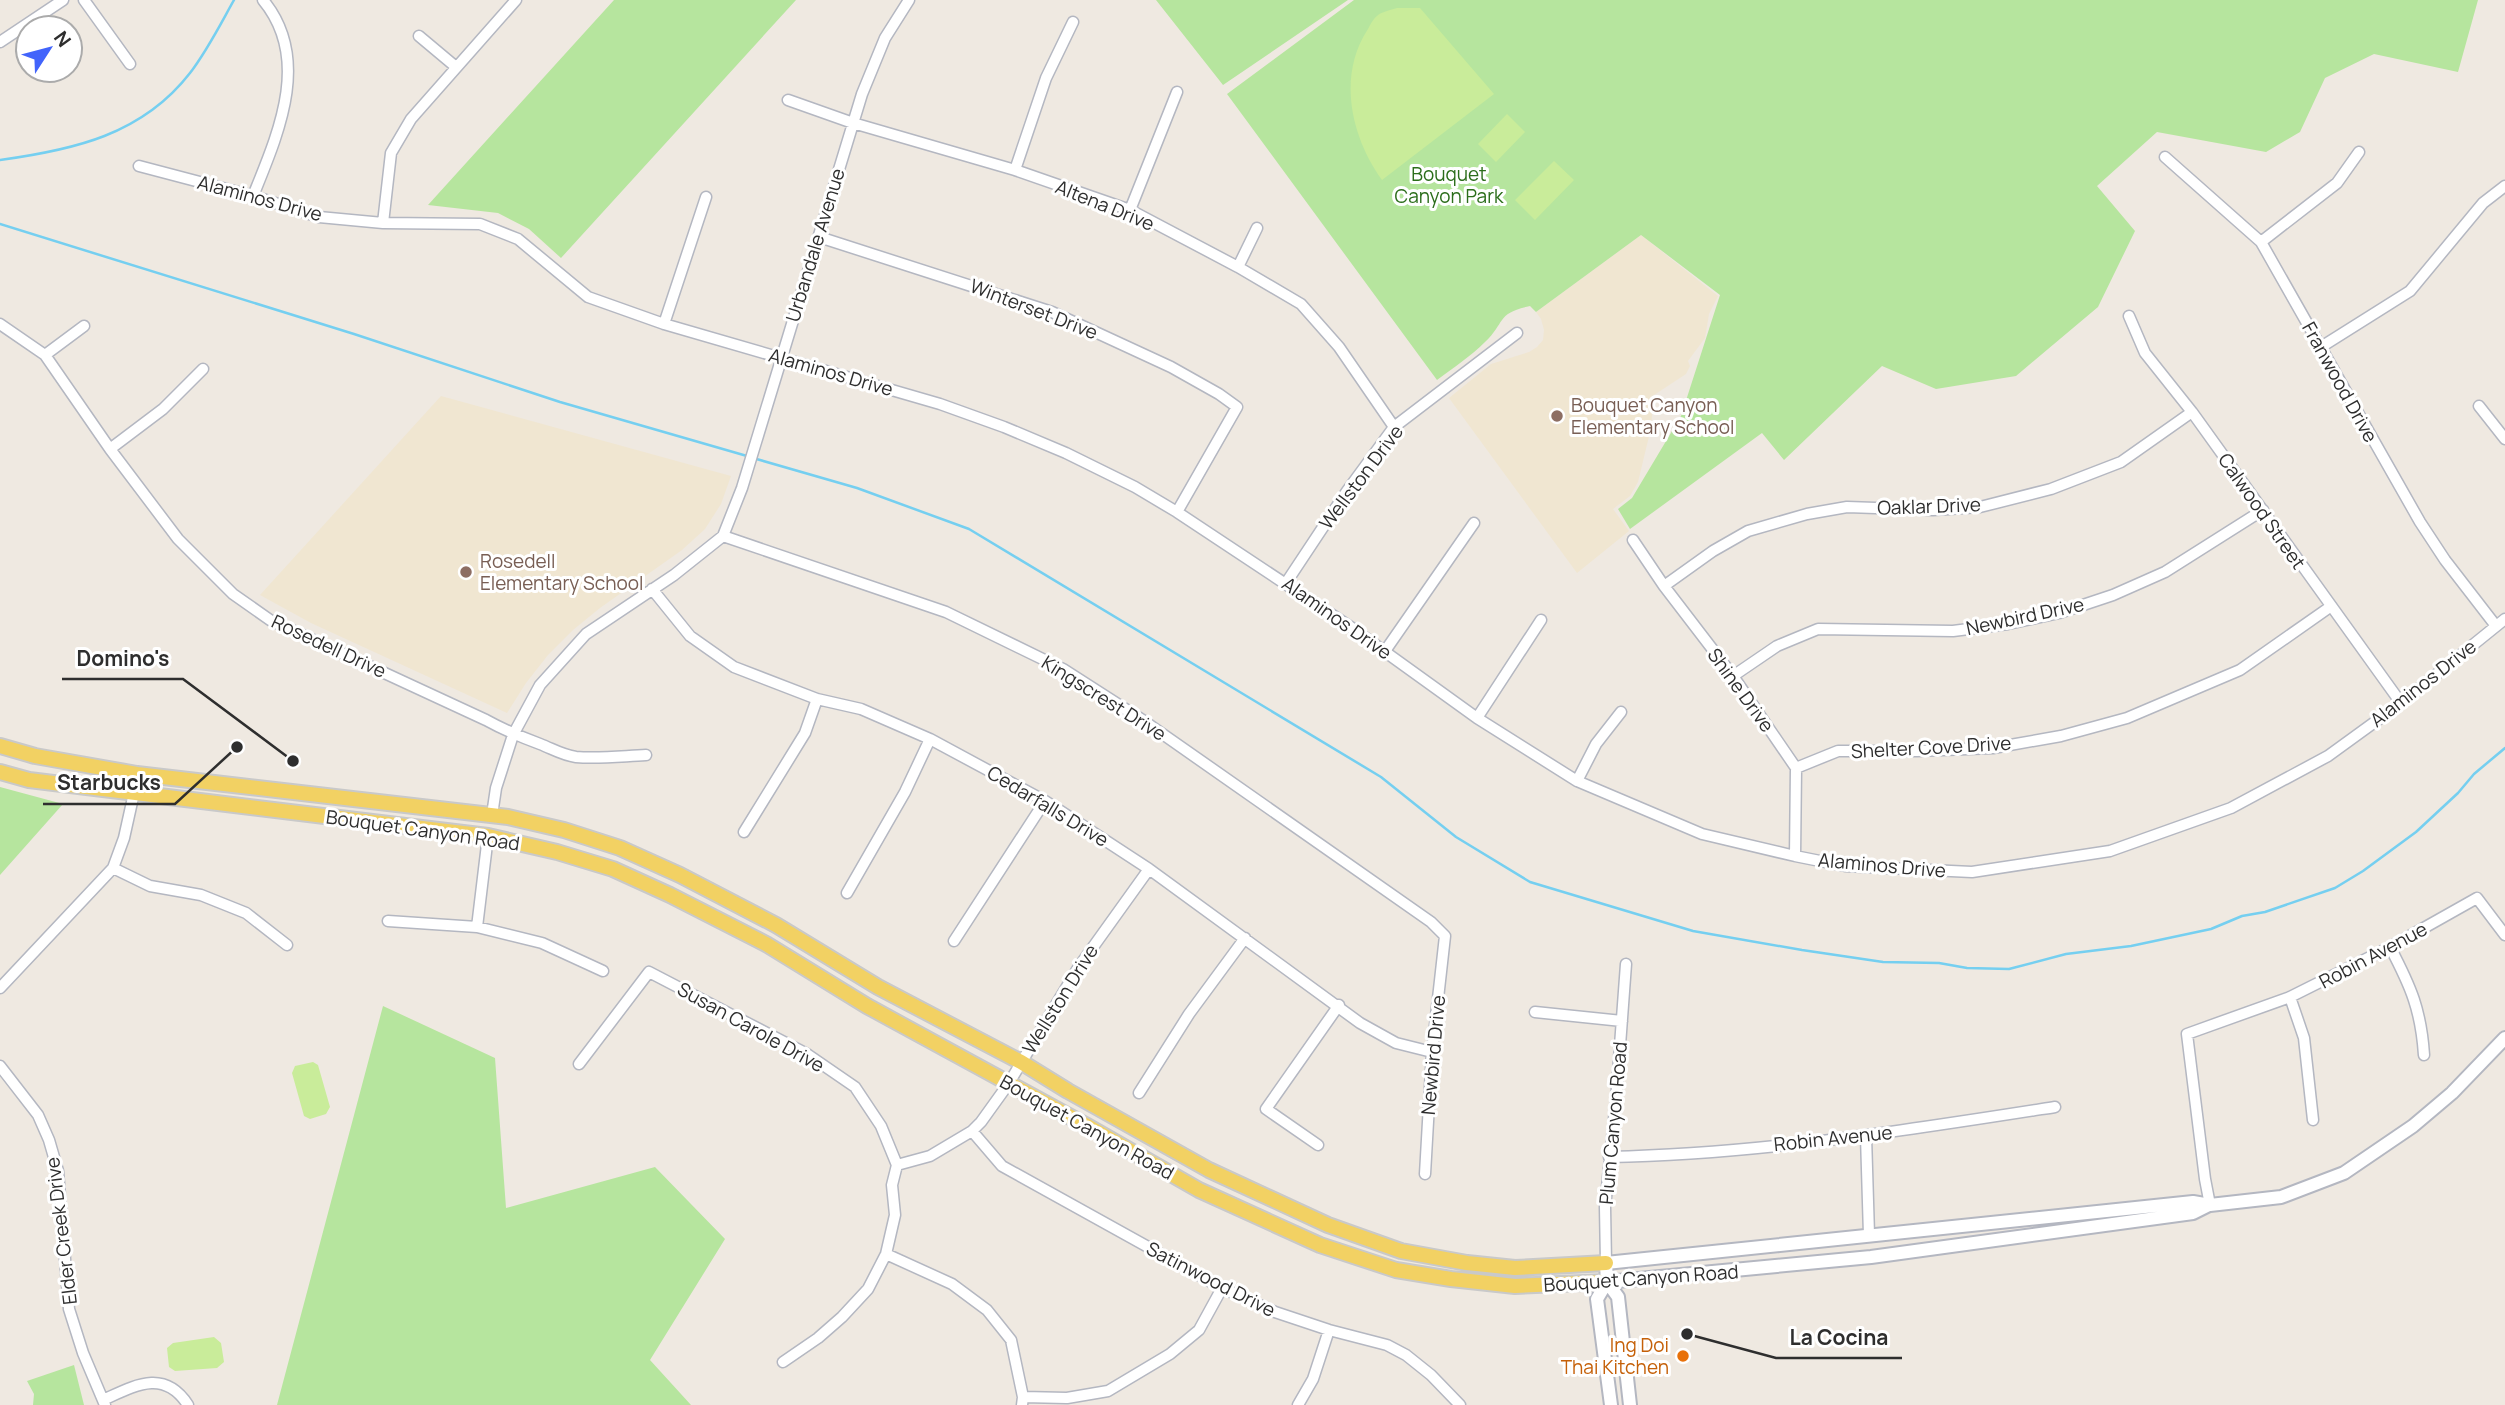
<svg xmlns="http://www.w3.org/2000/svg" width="2505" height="1405" font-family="Manrope,sans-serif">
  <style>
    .education { fill: #f0e6d1 }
    .green { fill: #b6e59e }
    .pitch { fill: #c9ec9a }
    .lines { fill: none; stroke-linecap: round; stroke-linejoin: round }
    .stream { stroke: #75cff0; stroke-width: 2.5 }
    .minor-casing { stroke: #b4b7c1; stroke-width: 13 }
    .secondary-casing { stroke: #b4b7c1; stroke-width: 16 }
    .primary-casing { stroke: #c9c9c9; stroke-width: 18 }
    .minor { stroke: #fff; stroke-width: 10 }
    .secondary { stroke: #fff; stroke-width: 12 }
    .primary { stroke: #f2d163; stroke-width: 14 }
    .education-dot { fill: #8d6e63; stroke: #fff; stroke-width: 2.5 }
    .food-dot { fill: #e8710a; stroke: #fff; stroke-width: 2.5 }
    .labels { text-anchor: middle; stroke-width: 6; stroke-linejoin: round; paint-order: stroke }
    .park-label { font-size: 19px; fill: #2c6e1b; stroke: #fff }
    .street-label { font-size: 19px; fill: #2e2e2e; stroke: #fff }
    .education-label { font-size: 19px; fill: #785e54; stroke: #fff; text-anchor: start }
    .food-label { font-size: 19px; fill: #c56008; stroke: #fff; text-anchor: end }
    .leader { fill: none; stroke: #2e2e2e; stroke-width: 2.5 }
    .callout-dot { fill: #2e2e2e; stroke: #fff; stroke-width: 2.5 }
    .callout-label { font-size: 21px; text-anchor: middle; font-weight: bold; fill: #2e2e2e; stroke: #fff; stroke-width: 6; stroke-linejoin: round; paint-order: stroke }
  </style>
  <rect width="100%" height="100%" fill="#efe9e1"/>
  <path class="education" d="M1641,235L1718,296L1709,314L1705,338L1688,361L1690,366L1686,374L1651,397L1653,403L1651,428L1638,482L1630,496L1613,509L1629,531L1577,573L1449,398L1491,364L1529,352L1537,347L1543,340L1544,330L1541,319L1536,312Z
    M441,396L731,476L721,504L705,529L682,550L600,608L573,630L548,655L526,683L507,713L311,623L260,595Z"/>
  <path class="green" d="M614,0H796L561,258L529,229L498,213L428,205Z
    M1156,0H1348L1223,85Z
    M1354,0H2478L2458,72L2374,54L2325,78L2300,132L2266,152L2157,132L2097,186L2135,231L2098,307L2016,376L1936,389L1882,366L1784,460L1762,433L1630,529L1618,509L1632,498L1681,416L1720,295L1641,235L1536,312L1530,306C1496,313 1506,322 1485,342C1471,356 1453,368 1437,380L1227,94Z
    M0,787L63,804L0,875Z
    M383,1006L495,1058L506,1208L655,1167L725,1239L650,1360L691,1405H277Z
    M74,1365L84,1405H33L34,1394L27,1381Z"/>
  <path class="pitch" d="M1397,8H1420L1494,94L1382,180C1351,137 1337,76 1368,29C1370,25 1373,19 1377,16C1381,12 1391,10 1397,8Z
    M1507,114L1525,132L1496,162L1478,144Z
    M1554,161L1574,180L1535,220L1515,200Z
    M313,1062L318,1065L330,1107L326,1114L310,1119L304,1116L292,1073L295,1066Z
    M214,1337L221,1343L224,1362L217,1368L175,1371L169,1367L167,1348L173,1343Z"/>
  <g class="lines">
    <path class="stream" d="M0,160C73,150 142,135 190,73C207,51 220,25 234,0
      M0,224L354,334L560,402L747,456
      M753,458L857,488L969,529L1381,777L1456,837L1530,882L1693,931L1802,950L1883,962L1939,963L1967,968L2009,969L2066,954L2131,946L2211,929L2242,916L2265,912L2335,888L2363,871L2416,832L2458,793L2474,774L2505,748"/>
    <g class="minor-casing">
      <path id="minor" d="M84,0L130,64
        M419,36L456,67
        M0,42L63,0
        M788,100L853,123L1015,170L1130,210L1238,267L1301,304L1339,347L1394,427
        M2165,157L2261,242L2420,522L2445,560L2496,626
        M139,166L253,196L319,217L383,223L480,224L518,239L588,297L664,324L940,404L1004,427L1066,453L1135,487L1177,512L1352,628L1477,718L1577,781L1702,834L1795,856L1845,866L1972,872L2110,851L2231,808L2328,756L2401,703L2505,619
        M1015,170L1046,78L1073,22
        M253,196C278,134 312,59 263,0
        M1130,210L1177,92
        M383,223L391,153L411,119L516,0
        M819,237L1052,312L1171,367L1219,394L1237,407L1177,512
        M2261,242L2337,183L2359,152
        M1238,267L1257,228
        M2129,316L2145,353L2192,412L2401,703
        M0,324L45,355L110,449L178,539L233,594L270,620L486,720C504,730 521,737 540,744C553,749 562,755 576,757C599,759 623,756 646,755
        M664,324L706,197
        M2321,347L2410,291L2483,203L2505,186
        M45,355L84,326
        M2479,406L2505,439
        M110,449L163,409L203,369
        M723,536L946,612L1063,669L1144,721L1431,922L1445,936L1432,1052L1425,1174
        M1633,540L1664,586L1733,676L1796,768L1795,856
        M1286,583L1347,491L1394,427L1517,333
        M1664,586L1713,551L1748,531L1807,514L1847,507L1933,510L1980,507L2051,489L2121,462L2192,412
        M652,589L690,636L734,667L817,699L861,709L930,739L1045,801L1149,869L1360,1023L1396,1043L1432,1052
        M1385,651L1474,523
        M1733,676L1777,646L1818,629L1953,631L2008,624L2059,613L2113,595L2165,572L2263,510
        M1477,718L1541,620
        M1796,768L1838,751H1917L1993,748L2061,736L2127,718L2240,670L2330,607
        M1577,781L1596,744L1621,712
        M492,815L496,788L513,735L540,685L586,634L674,575L723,536L742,488L862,94L885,38L909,0
        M744,832L805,733L817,699
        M113,868L150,886L201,895L246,913L287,945
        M847,893L905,792L930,739
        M388,921L477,927L542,943L603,971
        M477,927L488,836
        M954,941L1045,801
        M2390,947C2411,987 2421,1010 2424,1055
        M0,988L113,868L124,838L134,793
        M2290,997L2304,1038L2313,1120
        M1535,1012L1622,1021
        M579,1064L649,972L807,1054L855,1087L881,1126L897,1165L892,1185L895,1215L886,1254L868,1289L842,1317L818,1338L783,1362
        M0,1066L38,1115L49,1140L58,1171L69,1309L83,1353L105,1405
        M1139,1093L1189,1014L1245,938
        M972,1131L1002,1166L1222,1288L1275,1312L1329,1330L1387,1345L1406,1355L1431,1375L1460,1405
        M1866,1136L1869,1235
        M1318,1145L1266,1109L1339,1005
        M1609,1157C1759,1154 1908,1130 2055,1107
        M897,1165L930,1156L972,1131L981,1122L1009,1083L1078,968L1149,869
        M2210,1205L2205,1179L2187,1034L2290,997L2390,947L2477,898L2505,935
        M886,1254L952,1284L987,1310L1011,1340L1023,1397L1022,1405
        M1606,1263L1605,1207L1616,1100L1626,964
        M1023,1397L1067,1398L1108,1391L1170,1354L1199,1330L1222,1288
        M103,1400C134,1386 164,1368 188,1405
        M1298,1405L1313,1379L1329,1330"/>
    </g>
    <g class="secondary-casing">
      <path id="secondary" d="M1607,1282L1871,1257L2193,1213L2209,1205
        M1607,1282L1618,1297L1630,1405
        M1611,1405L1597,1299L1607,1282L1606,1263L2193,1202L2210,1205L2281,1197L2344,1173L2413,1126L2452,1093L2505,1038"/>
    </g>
    <g class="primary-casing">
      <path id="primary" d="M0,746L35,756L137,774L508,817L564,830L620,848L680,875L776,925L878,987L1021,1062L1068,1091L1209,1170L1328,1225L1401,1251L1467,1263L1515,1268L1606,1263
        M0,772L29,780L488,836L557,852L613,869L670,895L766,944L867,1006L1087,1126L1199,1190L1320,1245L1396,1270L1451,1279L1515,1286L1607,1282"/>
    </g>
    <use href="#minor" class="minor"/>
    <use href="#secondary" class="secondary"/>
    <use href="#primary" class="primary"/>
  </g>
  <g class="education-dot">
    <circle cx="1557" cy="416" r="7"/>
    <circle cx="466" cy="572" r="7"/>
  </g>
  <circle class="food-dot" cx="1683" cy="1356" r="7"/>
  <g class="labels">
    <g class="park-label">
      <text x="1449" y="181">Bouquet<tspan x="1449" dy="22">Canyon Park</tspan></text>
    </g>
    <g class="street-label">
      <text transform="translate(260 198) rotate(15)" y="7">Alaminos Drive</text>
      <text transform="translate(1105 205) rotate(22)" y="7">Altena Drive</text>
      <text transform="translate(815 245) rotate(-73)" y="7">Urbandale Avenue</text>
      <text transform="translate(1034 309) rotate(21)" y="7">Winterset Drive</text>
      <text transform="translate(831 372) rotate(16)" y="7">Alaminos Drive</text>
      <text transform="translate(2340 382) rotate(61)" y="7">Franwood Drive</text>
      <text transform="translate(1361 477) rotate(-53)" y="7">Wellston Drive</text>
      <text transform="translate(1929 506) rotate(-2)" y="7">Oaklar Drive</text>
      <text transform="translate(2262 511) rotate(55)" y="7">Calwood Street</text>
      <text transform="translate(2025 616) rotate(-12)" y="7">Newbird Drive</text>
      <text transform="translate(1337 618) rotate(35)" y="7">Alaminos Drive</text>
      <text transform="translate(329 646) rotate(25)" y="7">Rosedell Drive</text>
      <text transform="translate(2423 683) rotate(-38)" y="7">Alaminos Drive</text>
      <text transform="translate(1741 690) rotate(54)" y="7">Shine Drive</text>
      <text transform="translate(1104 698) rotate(32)" y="7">Kingscrest Drive</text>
      <text transform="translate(1931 747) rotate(-3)" y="7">Shelter Cove Drive</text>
      <text transform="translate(1048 806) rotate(31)" y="7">Cedarfalls Drive</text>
      <text transform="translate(423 830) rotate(8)" y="7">Bouquet Canyon Road</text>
      <text transform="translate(1882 865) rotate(5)" y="7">Alaminos Drive</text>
      <text transform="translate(2373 955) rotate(-28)" y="7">Robin Avenue</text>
      <text transform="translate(1060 999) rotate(-58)" y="7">Wellston Drive</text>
      <text transform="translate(751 1027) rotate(29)" y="7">Susan Carole Drive</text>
      <text transform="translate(1433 1055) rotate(-85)" y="7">Newbird Drive</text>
      <text transform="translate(1613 1123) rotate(-85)" y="7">Plum Canyon Road</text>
      <text transform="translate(1087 1127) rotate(29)" y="7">Bouquet Canyon Road</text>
      <text transform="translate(1833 1138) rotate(-6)" y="7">Robin Avenue</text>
      <text transform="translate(61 1231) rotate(-97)" y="7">Elder Creek Drive</text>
      <text transform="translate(1641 1278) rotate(-4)" y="7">Bouquet Canyon Road</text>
      <text transform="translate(1211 1279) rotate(27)" y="7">Satinwood Drive</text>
    </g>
    <g class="education-label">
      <text x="1571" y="412">Bouquet Canyon<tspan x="1571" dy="22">Elementary School</tspan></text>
      <text x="480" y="568">Rosedell<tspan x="480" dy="22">Elementary School</tspan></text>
    </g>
    <g class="food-label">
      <text x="1669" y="1352">Ing Doi<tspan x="1669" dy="22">Thai Kitchen</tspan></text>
    </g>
  </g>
  <path class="leader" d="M293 761L183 679H62M237 747L175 804H43M1687 1334L1776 1358H1902"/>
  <g class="callout-dot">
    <circle cx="293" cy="761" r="7"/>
    <circle cx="237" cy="747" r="7"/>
    <circle cx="1687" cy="1334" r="7"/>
  </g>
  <g class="callout-label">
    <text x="123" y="666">Domino's</text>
    <text x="109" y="790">Starbucks</text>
    <text x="1839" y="1345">La Cocina</text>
  </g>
  <g transform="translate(49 49) rotate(54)"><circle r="33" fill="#ffffff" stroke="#ababab" stroke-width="2"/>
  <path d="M0-5L12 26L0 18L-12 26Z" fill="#4264fb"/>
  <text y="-10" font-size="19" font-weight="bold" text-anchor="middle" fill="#2e2e2e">N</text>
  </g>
</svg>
